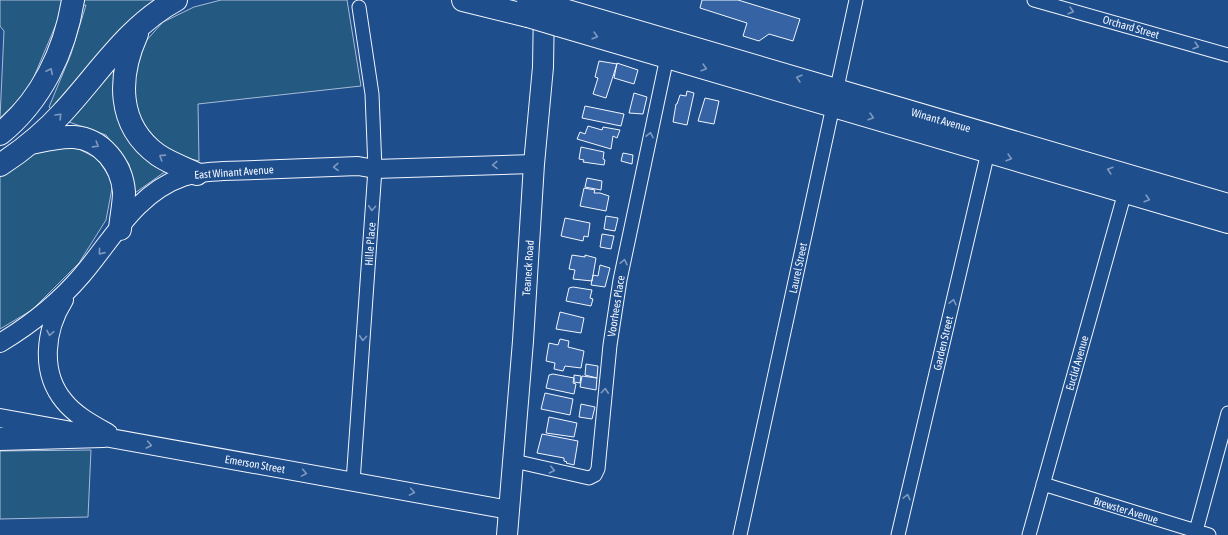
<svg xmlns="http://www.w3.org/2000/svg" width="1228" height="535" font-family="'Asap Condensed',sans-serif">
  <style>
    .green { fill: #245a82; stroke: #a8bbd7 }
    .building { fill: #3563a3; stroke: #f2f6ff }
    .lines { fill: none; stroke-linecap: round; stroke-linejoin: round }
    .street-casing { stroke: #f2f6ff; stroke-width: 15 }
    .secondary-casing { stroke: #f2f6ff; stroke-width: 20 }
    .primary-casing { stroke: #f2f6ff; stroke-width: 22 }
    .highway-casing { stroke: #f2f6ff; stroke-width: 24 }
    .street { stroke: #1f4e8c; stroke-width: 13 }
    .secondary { stroke: #1f4e8c; stroke-width: 18 }
    .primary { stroke: #1f4e8c; stroke-width: 20 }
    .highway { stroke: #1f4e8c; stroke-width: 22 }
    .highway-bridge-casing { stroke: #f2f6ff; stroke-width: 24; stroke-linecap: butt }
    .highway-bridge { stroke: #1f4e8c; stroke-width: 22 }
    .oneway { stroke: #7e9ac0 }
    .labels { text-anchor: middle; stroke-width: 3; stroke-linejoin: round; paint-order: stroke }
    .street-label { font-size: 11px; fill: #f2f6ff; stroke: #1f4e8c }
  </style>
  <rect width="100%" height="100%" fill="#1f4e8c"/>
  <path class="green" d="M0,0H160L52,110L49,107L71,54L86,5L62,10L28,91L0,118L4,31L0,26Z
    M221,0H347L361,86L198,104L199,161L170,154L142,123L132,90L136,52L163,22L194,7Z
    M117,57L116,101L166,171L132,195L129,164L106,135L69,122Z
    M71,145L98,159L113,183L106,220L79,263L32,310L0,329V175L37,151Z
    M91,450L88,517L0,519V451Z"/>
  <path class="building" d="M702,0H738L800,19L793,41L769,34L759,41L743,36L747,23L700,8Z
    M599,61L617,64L606,98L593,94L598,78L595,77Z
    M617,63L638,70L634,84L614,78Z
    M687,91L694,93L687,125L673,122L676,104H677L680,95L686,96Z
    M634,93L647,97L643,114L629,113Z
    M705,98L719,101L714,124L698,121Z
    M585,106L624,114L621,126L582,118Z
    M588,126L602,130L603,127L620,130L617,138L613,136L611,149L577,139L580,132L585,134Z
    M581,147L604,152L603,159L605,160L604,165L583,162L584,160L579,159Z
    M623,153L633,155L632,164L621,161Z
    M587,178L602,181L601,190L585,187Z
    M584,188L595,190L594,193H600L609,196L606,211L580,206Z
    M606,216L618,218L615,231L604,229Z
    M565,218L590,223L588,237L584,236L583,241L561,236Z
    M602,234L614,236L611,249L600,247Z
    M572,255L585,257V255L596,258L592,281L573,279L575,270L569,269Z
    M600,265L610,268L605,287L591,285L593,275L598,276Z
    M573,287L592,290L590,298L593,299L591,306L566,301L569,288Z
    M560,312L584,318L581,333L556,329Z
    M560,339L569,341L568,347L584,351L581,368L565,366L563,371L554,369L555,363L546,361L549,343L558,345Z
    M586,364L598,366L597,378L585,375Z
    M553,374L574,378L573,383L576,384L574,394L546,388L549,375Z
    M574,375L581,376L580,383L574,382Z
    M582,376L597,378L596,390L580,387Z
    M545,393L573,399L570,415L541,409Z
    M581,404L595,407L592,419L579,417Z
    M549,417L577,423L574,437L546,433Z
    M542,434L578,441L574,465L566,463L567,462L564,461V458L537,453Z"/>
  <g class="lines">
    <g class="street-casing">
      <path id="street" d="M1034,0L1228,55
        M514,461L589,478L595,475L598,469L610,345L620,280L667,57
        M353,482L375,169L372,94L359,7
        M1043,484L1209,535
        M1196,531L1228,413
        M740,535L856,0
        M898,535L988,152
        M1029,535L1125,192"/>
    </g>
    <g class="secondary-casing">
      <path id="secondary" d="M64,300C45,330 40,372 64,401C75,415 92,424 108,433
        M0,343C30,325 59,302 82,275C112,240 136,193 183,177C206,170 231,171 255,170C289,169 324,167 358,166L375,169L534,164
        M0,418L509,510"/>
    </g>
    <g class="primary-casing">
      <path id="primary" d="M507,535L523,341L534,164L543,67L544,5"/>
    </g>
    <g class="highway-casing">
      <path id="highway" d="M463,0L528,16
        M557,8L1228,205
        M558,25L1228,222
        M137,34C118,76 116,125 158,155C170,163 184,168 197,174
        M0,134C41,101 65,51 73,0
        M31,143C45,140 60,136 74,137C102,139 122,165 124,192C124,204 121,217 120,229
        M0,165C23,150 44,133 63,112C99,73 128,26 176,0
        M0,439L103,436"/>
    </g>
    <use href="#street" class="street"/>
    <use href="#secondary" class="secondary"/>
    <use href="#primary" class="primary"/>
    <use href="#highway" class="highway"/>
    <g class="highway-bridge-casing">
      <path id="highway-bridge" d="M528,0L557,8
        M528,16L558,25"/>
    </g>
    <use href="#highway-bridge" class="highway-bridge"/>
  </g>
  <defs><path id="oneway-chevron" d="M-2-3.5L2.5 0L-2 3.5" fill="none" stroke-width="1.6" stroke-linecap="round" stroke-linejoin="round"/></defs>
  <g class="oneway">
    <use href="#oneway-chevron" transform="translate(1071 11) rotate(16)"/>
    <use href="#oneway-chevron" transform="translate(595 36) rotate(16)"/>
    <use href="#oneway-chevron" transform="translate(1196 46) rotate(16)"/>
    <use href="#oneway-chevron" transform="translate(704 68) rotate(16)"/>
    <use href="#oneway-chevron" transform="translate(50 71) rotate(-63)"/>
    <use href="#oneway-chevron" transform="translate(799 78) rotate(-164)"/>
    <use href="#oneway-chevron" transform="translate(59 116) rotate(-47)"/>
    <use href="#oneway-chevron" transform="translate(871 117) rotate(16)"/>
    <use href="#oneway-chevron" transform="translate(650 135) rotate(-78)"/>
    <use href="#oneway-chevron" transform="translate(96 145) rotate(32)"/>
    <use href="#oneway-chevron" transform="translate(162 157) rotate(-147)"/>
    <use href="#oneway-chevron" transform="translate(1009 158) rotate(16)"/>
    <use href="#oneway-chevron" transform="translate(495 165) rotate(178)"/>
    <use href="#oneway-chevron" transform="translate(336 167) rotate(178)"/>
    <use href="#oneway-chevron" transform="translate(1110 170) rotate(-163)"/>
    <use href="#oneway-chevron" transform="translate(1147 199) rotate(16)"/>
    <use href="#oneway-chevron" transform="translate(372 208) rotate(94)"/>
    <use href="#oneway-chevron" transform="translate(101 252) rotate(129)"/>
    <use href="#oneway-chevron" transform="translate(624 262) rotate(-78)"/>
    <use href="#oneway-chevron" transform="translate(953 302) rotate(-77)"/>
    <use href="#oneway-chevron" transform="translate(50 333) rotate(101)"/>
    <use href="#oneway-chevron" transform="translate(363 338) rotate(94)"/>
    <use href="#oneway-chevron" transform="translate(605 391) rotate(-85)"/>
    <use href="#oneway-chevron" transform="translate(149 445) rotate(11)"/>
    <use href="#oneway-chevron" transform="translate(552 470) rotate(13)"/>
    <use href="#oneway-chevron" transform="translate(304 473) rotate(10)"/>
    <use href="#oneway-chevron" transform="translate(412 492) rotate(10)"/>
    <use href="#oneway-chevron" transform="translate(907 497) rotate(-77)"/>
  </g>
  <g class="labels">
    <g class="street-label">
      <text transform="translate(1131 27) rotate(16)" y="4">Orchard Street</text>
      <text transform="translate(941 120) rotate(16)" y="4">Winant Avenue</text>
      <text transform="translate(234 172) rotate(-4)" y="4">East Winant Avenue</text>
      <text transform="translate(370 244) rotate(-86)" y="4">Hille Place</text>
      <text transform="translate(528 268) rotate(-86)" y="4">Teaneck Road</text>
      <text transform="translate(798 268) rotate(-78)" y="4">Laurel Street</text>
      <text transform="translate(616 306) rotate(-81)" y="4">Voorhees Place</text>
      <text transform="translate(943 343) rotate(-77)" y="4">Garden Street</text>
      <text transform="translate(1077 363) rotate(-74)" y="4">Euclid Avenue</text>
      <text transform="translate(255 464) rotate(10)" y="4">Emerson Street</text>
      <text transform="translate(1126 510) rotate(17)" y="4">Brewster Avenue</text>
    </g>
  </g>
</svg>
